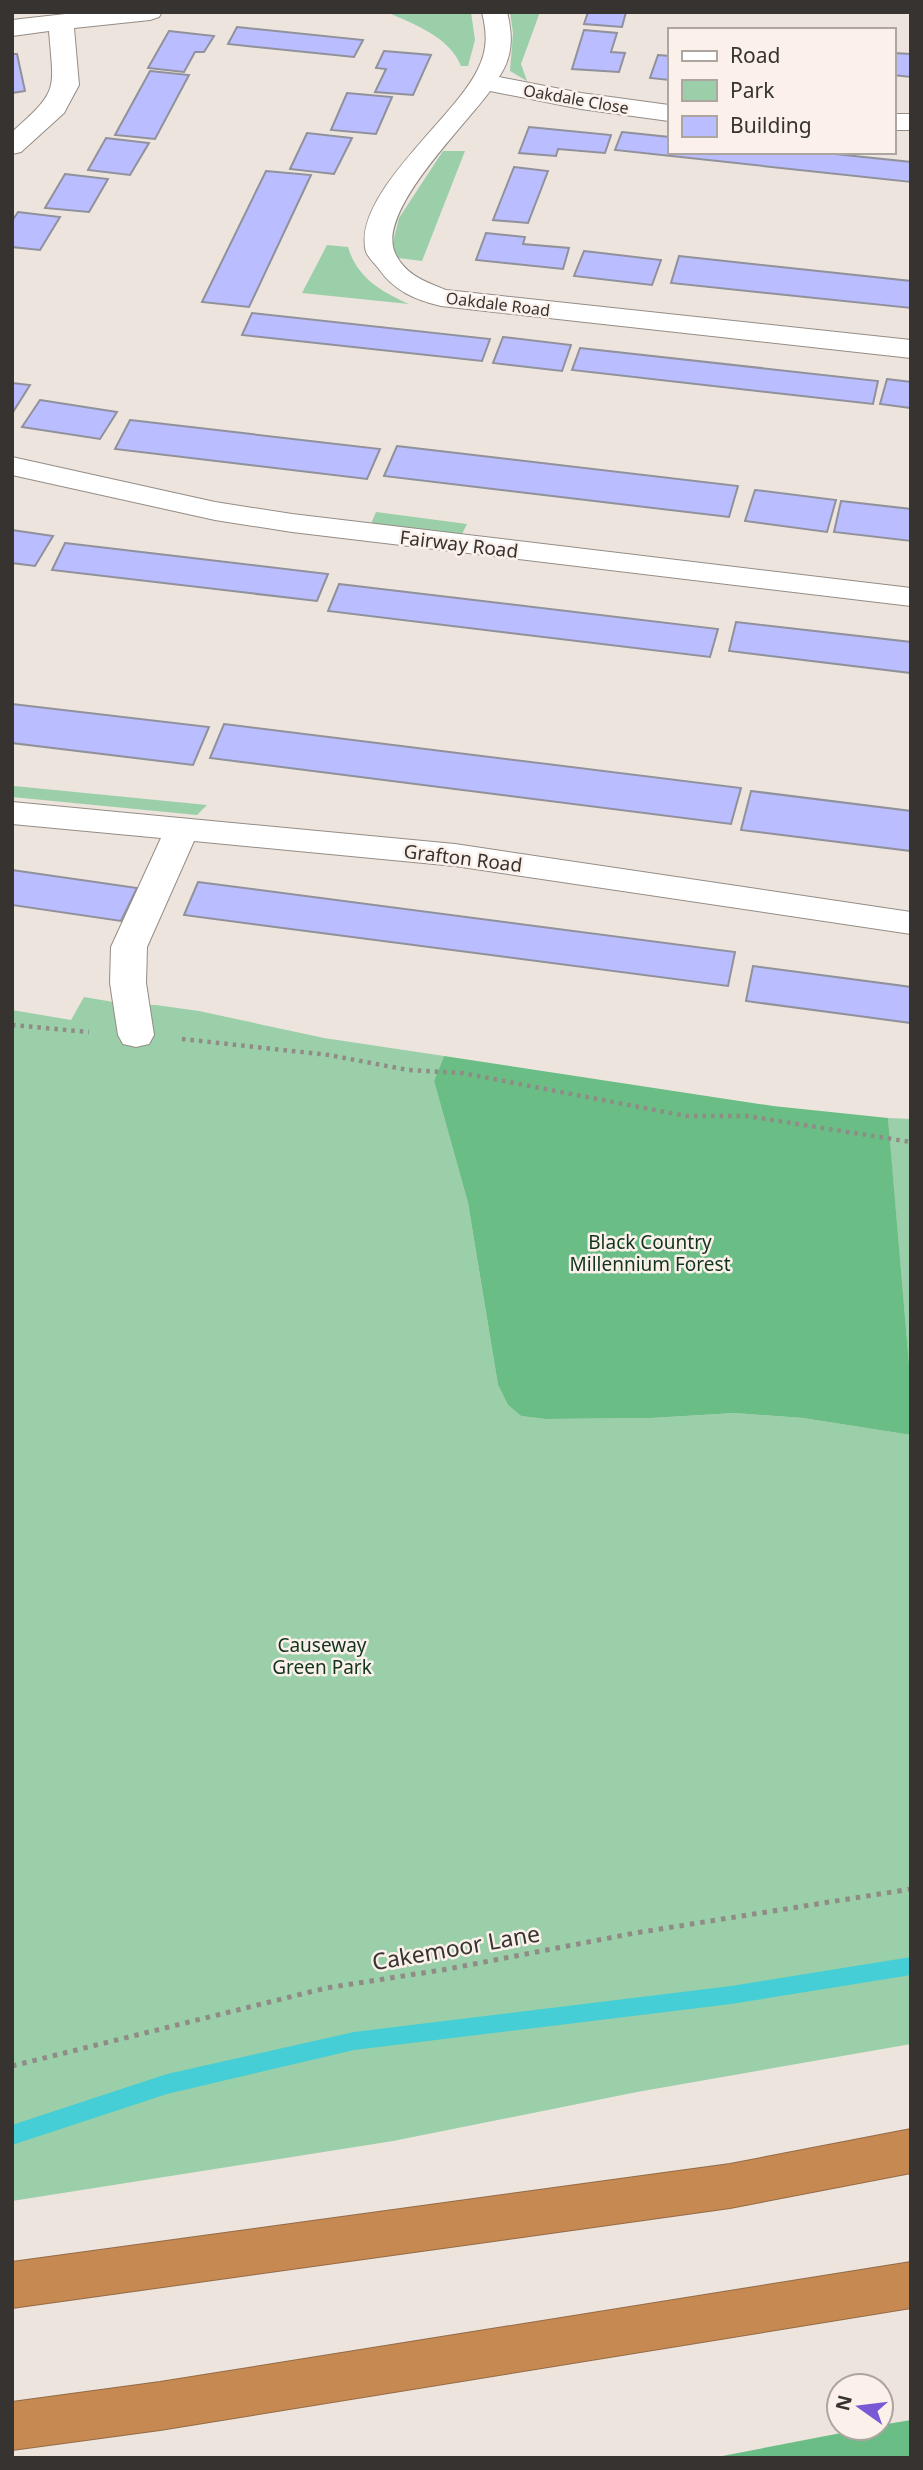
<svg xmlns="http://www.w3.org/2000/svg" width="923" height="2470" font-family="'Noto Sans',sans-serif">
  <style>
    .green { fill: #9acfa9 }
    .forest { fill: #69bd85 }
    .lines { fill: none; stroke-linecap: round; stroke-linejoin: round }
    .stream { fill: #45ced5; fill-rule: evenodd }
    .building { fill: #babdff; stroke: #90919a; stroke-width: 2 }
    .minor-casing { stroke: #948c85; stroke-width: 2 }
    .highway-casing { stroke: #946b46; stroke-width: 2 }
    .path-far1 { stroke: #918b86; stroke-width: 4.5; stroke-dasharray: 3.5 5; stroke-linecap: butt }
    .path { stroke: #918b86; stroke-width: 5; stroke-dasharray: 4.5 6; stroke-linecap: butt }
    .minor { fill: #fff; fill-rule: evenodd }
    .highway { fill: #c68952; fill-rule: evenodd }
    .labels { text-anchor: middle; stroke-width: 5; stroke-linejoin: round; paint-order: stroke }
    .far-street-label { font-size: 16px; fill: #363330; stroke: #fbf1ea }
    .street-label { font-size: 19px; fill: #363330; stroke: #fbf1ea }
    .park-label { font-size: 19px; fill: #10341e; stroke: #fbf1ea }
    .near-street-label { font-size: 23px; fill: #363330; stroke: #fbf1ea }
  </style>
  <rect width="100%" height="100%" fill="#ede4dd"/>
  <path class="green" d="M386,12H471L475,40L468,66H461C450,37 412,23 386,12Z
    M510,12H540L521,64L527,81L510,71L513,33Z
    M443,151H465L422,261L398,258L392,246L399,218Z
    M327,245L348,247C357,278 382,292 409,304L302,293Z
    M376,512L467,524L461,536L370,526Z
    M14,786L207,805L197,815L12,797Z
    M84,997L131,1005H156L199,1011L324,1038L444,1056L434,1081L468,1203L498,1385L508,1405L521,1416L545,1419L651,1418L735,1413L803,1418L911,1435V2044L637,2092L393,2141L12,2201V1010L71,1020Z
    M888,1118L911,1119V1387L891,1156Z"/>
  <path class="forest" d="M444,1056L773,1106L888,1118L911,1387V1435L803,1418L735,1413L651,1418L545,1419L521,1416L508,1405L498,1385L468,1203L434,1081Z
    M911,2420V2458H712L867,2428H881V2425Z"/>
  <g class="lines">
    <path class="stream" d="M911,1957V1975L731,2004L354,2050L167,2094L12,2145V2125L167,2074L354,2032L731,1986Z"/>
  </g>
  <path class="building" d="M588,12H626L622,27L584,24Z
    M237,27L363,40L354,57L228,44Z
    M584,30L617,33L611,52L625,53L619,72L572,69Z
    M169,31L214,36L204,52H195L184,72L148,68Z
    M384,51L431,55L413,95L375,92L386,69L376,68Z
    M893,53L911,54V77L893,75Z
    M12,54H17L25,91L12,93Z
    M658,55L669,56V80L650,78Z
    M150,71L189,75L155,139L115,135Z
    M347,93L392,97L376,134L331,130Z
    M529,127L611,135L605,153L558,149L556,156L519,153Z
    M622,132L669,137V152H816L911,162V182L615,150Z
    M307,133L352,138L334,174L290,169Z
    M106,138L149,143L130,175L88,170Z
    M514,167L548,171L528,223L493,220Z
    M266,171L311,175L249,307L202,302Z
    M65,174L108,179L89,212L45,208Z
    M18,212L60,217L40,250L12,247V221Z
    M486,233L525,237L523,244L569,248L563,269L476,260Z
    M584,251L661,260L652,285L574,276Z
    M679,256L911,281V308L671,283Z
    M252,313L490,339L482,361L242,335Z
    M503,337L571,345L562,371L493,363Z
    M580,348L878,381L873,404L572,370Z
    M887,379L911,382V408L880,404Z
    M12,383L30,385L13,412H12Z
    M40,400L117,412L100,439L22,427Z
    M130,420L380,449L367,479L115,449Z
    M397,446L738,486L729,517L384,476Z
    M755,490L836,500L827,532L745,521Z
    M841,501L911,509V541L834,532Z
    M12,530L53,536L35,566L12,563Z
    M65,543L328,574L317,601L52,570Z
    M339,584L718,629L710,657L328,611Z
    M736,622L911,642V673L729,651Z
    M12,704L209,727L193,765L12,743Z
    M224,724L741,788L731,824L210,758Z
    M751,791L911,811V851L741,830Z
    M12,870L137,888L121,921L12,905Z
    M198,882L735,952L728,986L184,915Z
    M753,966L911,987V1023L746,1001Z"/>
  <g class="lines">
    <g class="minor-casing">
      <path id="minor" d="M83,12H162L159,17L150,20L74,28L79,85L64,113L21,152L12,154V132C59,90 54,92 49,31L12,36V20Z
        M482,12H507C513,36 513,56 499,77L581,93L669,105V121L581,109L490,91C466,125 376,211 395,253C405,275 426,282 446,290L911,340V358L441,306C416,300 394,291 379,269C375,264 368,257 366,252C351,195 456,117 478,69C488,49 487,33 482,12Z
        M893,114H911V130H893Z
        M12,457L215,502L292,514L911,588V606L292,532L215,520L12,475Z
        M12,802L455,844L911,912V934L455,866L194,841L147,947L146,983L154,1035L149,1044L136,1047L123,1044L118,1035L110,983L111,947L161,838L12,824Z"/>
    </g>
    <g class="highway-casing">
      <path id="highway" d="M911,2129V2173L730,2208L12,2308V2262L730,2164Z
        M911,2262V2308L160,2430L12,2450V2402L160,2382Z"/>
    </g>
    <path class="path-far1" d="M12,1025L89,1032
      M182,1039L329,1055L408,1070L462,1073L686,1116H747L911,1142"/>
    <path class="path" d="M12,2066L326,1988L448,1969L635,1933L911,1889"/>
    <use href="#minor" class="minor"/>
    <use href="#highway" class="highway"/>
  </g>
  <g class="labels">
    <g class="far-street-label">
      <text transform="translate(576 99) rotate(10)" y="6">Oakdale Close</text>
      <text transform="translate(498 304) rotate(7)" y="6">Oakdale Road</text>
    </g>
    <g class="street-label">
      <text transform="translate(459 544) rotate(7)" y="7">Fairway Road</text>
      <text transform="translate(463 858) rotate(7)" y="7">Grafton Road</text>
    </g>
    <g class="park-label">
      <text x="650" y="1249">Black Country<tspan x="650" dy="22">Millennium Forest</tspan></text>
      <text x="322" y="1652">Causeway<tspan x="322" dy="22">Green Park</tspan></text>
    </g>
    <g class="near-street-label">
      <text transform="translate(456 1948) rotate(-10)" y="8">Cakemoor Lane</text>
    </g>
  </g>
  <rect width="923" height="2470" fill="none" stroke="#363330" stroke-width="28"/>
  <rect x="668" y="28" width="228" height="126" fill="#fbf1ea" stroke="#aca5a0" stroke-width="2"/>
  <rect x="682" y="51" width="35" height="10" fill="#ffffff" stroke="#aca5a0" stroke-width="2"/>
  <text x="730" y="63" font-size="21" fill="#363330">Road</text>
  <rect x="682" y="80" width="35" height="21" fill="#9acfa9" stroke="#aca5a0" stroke-width="2"/>
  <text x="730" y="98" font-size="21" fill="#363330">Park</text>
  <rect x="682" y="116" width="35" height="21" fill="#babdff" stroke="#aca5a0" stroke-width="2"/>
  <text x="730" y="133" font-size="21" fill="#363330">Building</text>
  <g transform="translate(860 2407) rotate(284)"><circle r="33" fill="#fbf1ea" stroke="#aca5a0" stroke-width="2"/>
  <path d="M0-5L12 26L0 18L-12 26Z" fill="#7a5ad4"/>
  <text y="-10" font-size="19" font-weight="bold" text-anchor="middle" fill="#363330">N</text>
  </g>
</svg>
